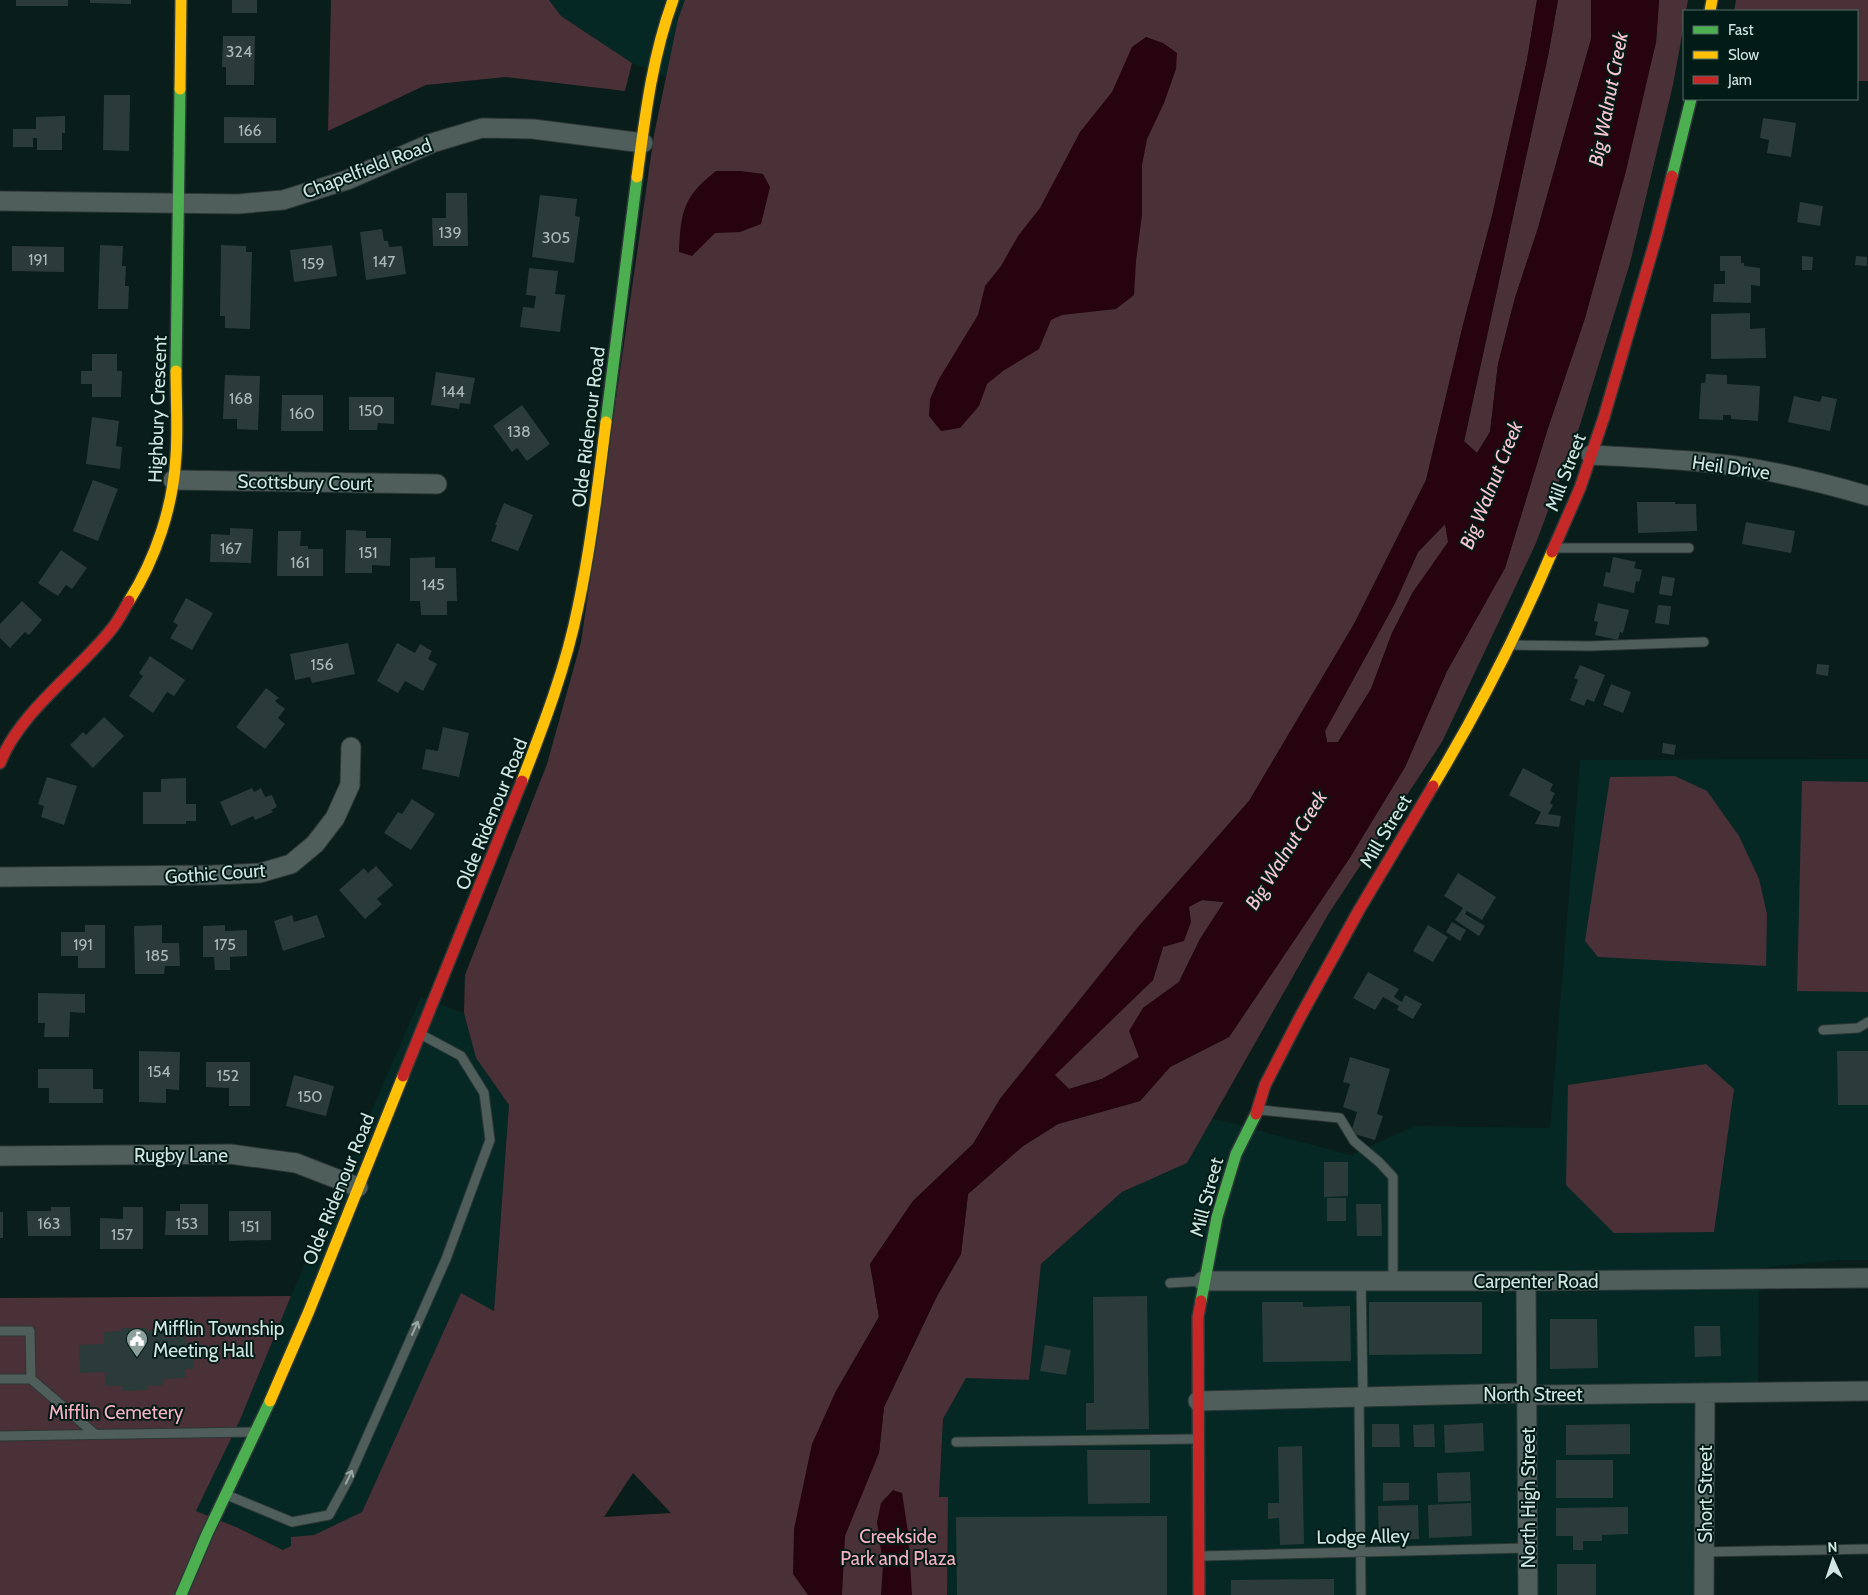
<svg xmlns="http://www.w3.org/2000/svg" width="1868" height="1595" font-family="Cabin,sans-serif">
  <style>
    .built { fill: #062824 }
    .green { fill: #4a3037; fill-rule: evenodd }
    .water { fill: #26030e; fill-rule: evenodd }
    .building { fill: #2b3b39 }
    .lines { fill: none; stroke-linecap: round; stroke-linejoin: round }
    .lane-casing { stroke: #2b3836; stroke-width: 11 }
    .street-casing { stroke: #2b3836; stroke-width: 21 }
    .fast-casing { stroke: #2b3836; stroke-width: 14 }
    .slow-casing { stroke: #2b3836; stroke-width: 14 }
    .jam-casing { stroke: #2b3836; stroke-width: 14 }
    .lane { stroke: #505e5b; stroke-width: 9 }
    .street { stroke: #505e5b; stroke-width: 19 }
    .fast { stroke: #4caf50; stroke-width: 11 }
    .slow { stroke: #ffc107; stroke-width: 11 }
    .jam { stroke: #c62828; stroke-width: 11 }
    .oneway { stroke: #98a8a5 }
    .labels { text-anchor: middle; stroke-width: 4; stroke-linejoin: round; paint-order: stroke }
    .number-label { font-size: 16px; fill: #a8bab7 }
    .street-label { font-size: 19px; fill: #d2e5e1; stroke: #011b17 }
    .poi-label { font-size: 19px; fill: #d2e5e1; stroke: #011b17; text-anchor: start }
    .park-label { font-size: 19px; fill: #fab1c3; stroke: #011b17 }
    .water-label { font-size: 20px; font-style: italic; fill: #fcc4d1; stroke: #011b17 }
  </style>
  <rect width="100%" height="100%" fill="#091d1a"/>
  <path class="built" d="M549,0H685L678,19L666,77L632,63L561,16Z
    M1868,759V1260H1840L1759,1268L1758,1390L1705,1389L1706,1595H947V1497H939L943,1419L966,1378L1029,1380L1041,1264L1122,1192L1187,1163L1212,1118L1350,1155L1415,1126L1550,1128L1580,760Z
    M421,997L464,1013L476,1058L509,1105L494,1311L461,1294L362,1512L283,1550L236,1527L196,1511L240,1420L291,1296Z"/>
  <path class="green" d="M331,0H549L561,16L632,63L625,91L506,77L426,85L328,131Z
    M685,0H1537L1527,60L1492,216L1463,325L1426,480L1354,624L1249,801L1139,926L1000,1099L973,1144L913,1201L870,1264L879,1317L835,1393L879,1453L884,1407L937,1296L961,1254L968,1194L1023,1146L1058,1124L1140,1101L1170,1067L1229,1037L1349,859L1405,767L1447,671L1505,568L1547,431L1585,318L1656,42L1659,0H1688L1686,11H1684V24L1673,85L1630,263L1580,425L1536,543L1442,742L1329,913L1187,1163L1122,1192L1041,1264L1029,1380L966,1378L943,1419L939,1497H948L947,1595H0V1298L291,1296L240,1420L196,1511L236,1527L283,1550L291,1546V1537L314,1535L362,1512L461,1293L494,1311L509,1105L476,1058L464,1013L465,975L547,764L581,642L654,135L678,19ZM633,1473L671,1513L604,1517Z
    M1558,0H1591V39L1538,228L1515,298L1498,364L1490,432L1477,453L1464,442L1548,56Z
    M1736,0H1868V81H1857V11H1734Z
    M1445,524L1449,542L1413,592L1392,633L1371,689L1338,742H1327L1325,731L1395,603L1418,552Z
    M1675,776L1707,791L1739,836L1759,879L1767,914L1766,966L1598,957L1585,941L1610,777Z
    M1802,781L1868,782V992L1797,991Z
    M1202,900L1224,902L1200,939L1179,982L1143,1008L1140,1057L1102,1079L1069,1089L1054,1075L1153,980L1163,947L1188,907Z
    M1706,1064L1734,1089L1714,1232L1614,1233L1566,1185L1568,1085Z"/>
  <path class="water" d="M1537,0H1558L1548,56L1464,441L1477,453L1490,432L1498,364L1515,298L1538,228L1591,39V0H1659L1656,42L1626,171L1585,318L1547,431L1505,568L1447,671L1405,767L1349,859L1229,1037L1170,1067L1140,1101L1058,1124L1023,1146L968,1194L961,1254L937,1296L884,1407L879,1453L845,1536L842,1595H808L793,1574L794,1529L812,1444L835,1393L879,1317L870,1264L913,1201L973,1144L1000,1099L1139,926L1249,801L1354,624L1426,480L1463,325L1492,216L1527,60ZM1445,524L1448,542L1413,592L1392,633L1371,689L1338,742H1327L1325,731L1395,603L1418,552ZM1202,900L1224,902L1200,939L1179,982L1143,1008L1129,1031L1139,1057L1102,1079L1069,1089L1055,1075L1153,980L1163,947L1184,941L1191,922L1189,907Z
    M1146,37L1163,43L1177,53L1176,69L1164,103L1147,139L1142,165V215L1136,261L1134,295L1116,309L1062,315L1051,320L1039,349L1003,371L987,384L979,406L960,428L941,431L929,416L930,399L939,379L978,315L985,286L1001,266L1018,236L1040,208L1080,132L1112,92L1132,47Z
    M716,171H741L763,174L770,187L761,224L740,232L715,233L692,256L679,252C681,211 683,197 716,171Z
    M893,1490L902,1493L908,1532L912,1595H881L883,1564L877,1522L881,1503Z"/>
  <path class="building" d="M16,0H68V6H16Z
    M90,0H131V4L90,3Z
    M232,0H257V13H232Z
    M223,36H255L254,85H226V67H222Z
    M104,95H130L129,151L103,150Z
    M65,116V133H62V150H37V138H33V147H13V129H36V117Z
    M224,117L276,118V143H224Z
    M1763,118L1796,123L1791,157L1767,153L1769,140L1760,138Z
    M446,193H467L468,246H433L432,218H446Z
    M540,195L577,199L575,216L580,217L574,263L532,257Z
    M1800,202L1823,206L1820,226L1797,222Z
    M382,229L384,241H388L389,247L402,246L406,274L366,280L360,232Z
    M100,245L123,246L122,266H126L125,286H129L128,309H98Z
    M221,245L246,246V252H252L250,329L225,328V316H220Z
    M332,245L337,276L294,282L290,250Z
    M12,246L64,247V272L12,271Z
    M1720,256H1741V263H1744V266L1760,268V286L1751,285V303L1713,302L1714,284H1725V271H1720Z
    M1802,256L1813,257L1812,270H1802Z
    M1856,256L1867,257V266L1855,265Z
    M529,268L558,271L555,294L565,295L560,332L520,327L523,307L534,308L536,296L526,295Z
    M1750,313V329L1765,328L1766,358L1711,359V314Z
    M92,354H117V371H122L121,397H92V384H81V371H92Z
    M436,372L475,378L470,404L460,403L459,409L431,405Z
    M1706,374L1727,375V384L1760,386L1758,421L1731,419V415H1723V420L1699,419L1701,383H1705Z
    M225,375L260,376L258,430L237,429V419H223Z
    M282,395H323V431H281Z
    M1794,396L1820,402L1822,396L1837,399L1830,431L1788,422Z
    M349,397H394V424L378,423L377,430H349Z
    M522,405L550,444L527,461L517,448L512,452L493,426Z
    M92,417L119,421L116,446L122,447L120,469L86,464Z
    M93,480L118,489L98,541L73,531Z
    M1637,502H1675V504H1696L1697,531L1638,533Z
    M504,503L533,515L518,551L491,541L497,525H495Z
    M1746,522L1795,531L1791,553L1742,544Z
    M230,528L253,529L251,563L210,562L211,534L230,535Z
    M346,530L366,531V538H391L390,566L372,565V573H345Z
    M278,531H301L300,546H308V549H323V576H277Z
    M61,550L87,568L72,589L66,585L58,596L38,583Z
    M435,557V568H456L457,601H447V615H421L420,601H410V558Z
    M1613,557L1636,562L1634,568L1642,570L1639,582L1636,581L1634,593L1603,586L1606,572L1610,573Z
    M1662,576L1675,578L1672,596L1659,594Z
    M186,598L213,613L192,650L170,638L178,625L173,622Z
    M22,601L42,620L29,635L25,632L10,648L0,638V624Z
    M1598,603L1629,610L1623,633L1620,632L1618,640L1595,635L1598,622L1594,621Z
    M1658,605L1671,606L1669,625L1655,623Z
    M348,643L355,674L312,683L310,677L295,680L290,654Z
    M397,643L415,653L420,644L432,651L428,659L437,664L423,691L405,681L398,693L377,681Z
    M150,656L185,680L174,696L167,692L153,713L129,696L143,676L139,673Z
    M1817,664L1829,665L1828,676L1816,674Z
    M1580,665L1605,675L1594,702L1587,699L1584,706L1570,700L1578,680L1574,678Z
    M1611,684L1631,692L1623,713L1603,705Z
    M266,688L279,698L275,701L285,709L278,718L285,724L265,749L236,727Z
    M104,717L124,736L93,768L70,745L83,732L86,735Z
    M443,727L469,733L459,777L422,769L426,749L438,751Z
    M1663,743L1676,745L1674,755L1662,753Z
    M1523,768L1553,784L1550,791L1555,793L1550,803L1553,805L1548,814L1561,816L1559,827L1535,824L1541,812L1509,795Z
    M47,777L77,786L64,825L41,817L44,806L38,804Z
    M186,778V804H196V821H186V824H143V792H161V779Z
    M252,788L254,792L261,788L265,797L272,795L277,807L271,810L273,812L262,817L255,820L253,816L231,826L220,802Z
    M412,799L435,814L411,850L384,833L398,812L402,814Z
    M376,866L393,885L377,899L382,904L365,919L339,890L364,868L368,873Z
    M1458,873L1496,897L1482,920L1467,911L1465,914L1485,926L1479,936L1455,920L1463,908L1444,896Z
    M292,915L294,922L317,915L325,937L283,951L274,921Z
    M1452,922L1466,930L1460,941L1446,932Z
    M85,925H105V968H78V956H61V932H85Z
    M162,925V943H179L180,966H165L164,974H135L134,926Z
    M225,925V931L247,930V956L230,957V970H215L214,957H203V926Z
    M1428,925L1448,937L1433,962L1413,951Z
    M1368,972L1399,989L1394,997L1402,1002L1405,995L1422,1004L1413,1019L1397,1010L1399,1006L1383,997L1375,1010L1353,998Z
    M38,993L85,994V1013L70,1012L69,1037H44L45,1023H38Z
    M139,1051L180,1052L179,1090L166,1089V1103L139,1102Z
    M1837,1051H1868V1105H1838Z
    M1350,1057L1390,1069L1377,1114L1383,1116L1375,1140L1351,1133L1357,1112L1343,1107L1350,1084L1343,1082Z
    M206,1062H250V1106H229V1088L206,1087Z
    M38,1069H93V1089H103V1103H49V1088H38Z
    M294,1075L334,1086L326,1116L286,1106Z
    M1324,1162H1348V1196L1324,1197Z
    M1327,1198H1346V1221H1327Z
    M180,1204H208V1235H165L166,1211H180Z
    M1356,1204H1381L1382,1236H1357Z
    M51,1207H70L71,1236H28L27,1211H51Z
    M123,1207H143V1249H100V1218L123,1219Z
    M229,1211H271V1240L229,1241Z
    M0,1212H3V1238H0Z
    M1147,1296L1149,1429L1086,1430V1403H1094L1093,1297Z
    M1262,1302H1303V1307L1350,1306L1351,1361L1263,1362Z
    M1369,1302H1482V1354L1369,1355Z
    M1550,1319H1597L1598,1368L1550,1369Z
    M1694,1326H1720L1721,1356L1695,1357Z
    M121,1328H148V1331H164V1338L186,1337L187,1347H194V1369H186V1378L164,1379V1385L148,1386V1390L122,1391V1386H106L105,1372L80,1373L79,1345L104,1344V1332L121,1331Z
    M1045,1345L1071,1350L1066,1375L1040,1371Z
    M1483,1423L1484,1451L1445,1453L1444,1425Z
    M1372,1424H1399L1400,1447H1372Z
    M1434,1424L1435,1447H1414L1413,1425Z
    M1630,1424V1454L1566,1455V1425Z
    M1302,1446L1304,1544L1280,1545L1279,1518L1268,1519V1503H1279L1278,1447Z
    M1087,1450H1150V1503L1088,1504Z
    M1556,1460H1613V1498H1556Z
    M1470,1472L1471,1501L1438,1502L1437,1473Z
    M1383,1483H1409V1500L1383,1501Z
    M1471,1503L1472,1536L1429,1538L1428,1505Z
    M1418,1505L1419,1539L1379,1540L1378,1506Z
    M1628,1507V1534L1602,1535V1541H1583V1550H1573V1536H1556V1508Z
    M1167,1516V1595H957L956,1517Z
    M1557,1564H1596V1595H1557Z
    M1334,1579V1595H1231V1580Z"/>
  <g class="lines">
    <g class="lane-casing">
      <path id="lane" d="M1557,548H1689
        M1512,645L1590,646L1704,642
        M1823,1030L1858,1028L1868,1022
        M1261,1110L1340,1118L1354,1141L1379,1162L1393,1177V1281
        M1361,1281L1363,1397
        M1170,1283L1201,1281
        M0,1331H30L31,1379
        M0,1379H31L95,1434
        M1359,1397L1361,1595
        M0,1436L252,1432
        M956,1442L1195,1439
        M227,1495L292,1522L329,1515L348,1480L446,1259L490,1140L484,1093L461,1056L422,1035
        M1704,1552L1868,1549
        M1202,1556L1528,1548"/>
    </g>
    <g class="street-casing">
      <path id="street" d="M0,201L238,204L283,200L347,180L432,143L482,128L533,129L643,143
        M1591,455C1646,458 1702,460 1756,469C1794,476 1831,485 1868,496
        M173,480L437,484
        M0,877L213,875L260,873L291,864L315,844L335,818L350,785L351,747
        M0,1156L230,1154L296,1163L358,1187
        M1203,1281H1526L1868,1278
        M1526,1281L1528,1595
        M1198,1401L1522,1393L1534,1395L1868,1391
        M1704,1595L1705,1393"/>
    </g>
    <g class="fast-casing">
      <path id="fast" d="M1672,176L1691,99
        M176,371L180,89
        M606,422L637,177
        M1201,1301L1217,1217L1236,1154L1256,1114
        M181,1595L207,1534L270,1401"/>
    </g>
    <g class="slow-casing">
      <path id="slow" d="M1710,11L1712,0
        M180,89L181,0
        M637,177C645,117 652,57 673,0
        M129,601C156,558 173,507 176,456C178,428 176,399 176,371
        M522,781C544,724 566,667 578,607C591,546 598,484 606,422
        M1433,786C1478,711 1518,633 1552,552
        M270,1401L309,1311L403,1076"/>
    </g>
    <g class="jam-casing">
      <path id="jam" d="M1552,552L1580,488L1604,417L1656,238L1672,176
        M0,763C19,713 77,672 110,631C118,622 123,611 129,601
        M403,1076L522,781
        M1256,1114L1265,1085L1299,1019L1359,910L1433,786
        M1199,1595L1198,1317L1201,1301"/>
    </g>
    <use href="#lane" class="lane"/>
    <use href="#street" class="street"/>
    <use href="#fast" class="fast"/>
    <use href="#slow" class="slow"/>
    <use href="#jam" class="jam"/>
  </g>
  <defs><path id="oneway-shaft" d="M-6 0H5M1.5-3L5.5 0L1.5 3" fill="none" stroke-width="1.6" stroke-linecap="round" stroke-linejoin="round" transform="scale(1.25)"/></defs>
  <g class="oneway">
    <use href="#oneway-shaft" transform="translate(415 1328) rotate(-66)"/>
    <use href="#oneway-shaft" transform="translate(349 1477) rotate(-65)"/>
  </g>
  <defs>
    <g id="civic-pin" transform="scale(1.125)"><path d="M0 17L-7.5 6A9.5 9.5 0 1 1 7.5 6Z" fill="#8c9f9b" stroke="#011b17"/><path d="M-.6-6.5H3V-4.5H.6V-3L4-1V1h2V6H-6V1h2V-1L-.6-3ZM-1.2 2.5V6h2.4V2.5Z" fill="#fff"/></g>
  </defs>
  <g fill-rule="evenodd">
    <use href="#civic-pin" x="137" y="1339"/>
  </g>
  <g class="labels">
    <g class="number-label">
      <text x="239" y="57">324</text>
      <text x="250" y="136">166</text>
      <text x="450" y="238">139</text>
      <text x="556" y="243">305</text>
      <text x="38" y="265">191</text>
      <text x="384" y="267">147</text>
      <text x="313" y="269">159</text>
      <text x="453" y="397">144</text>
      <text x="241" y="404">168</text>
      <text x="371" y="416">150</text>
      <text x="302" y="419">160</text>
      <text x="519" y="437">138</text>
      <text x="231" y="554">167</text>
      <text x="368" y="558">151</text>
      <text x="300" y="568">161</text>
      <text x="433" y="590">145</text>
      <text x="322" y="670">156</text>
      <text x="83" y="950">191</text>
      <text x="225" y="950">175</text>
      <text x="157" y="961">185</text>
      <text x="159" y="1077">154</text>
      <text x="228" y="1081">152</text>
      <text x="310" y="1102">150</text>
      <text x="49" y="1229">163</text>
      <text x="187" y="1229">153</text>
      <text x="250" y="1232">151</text>
      <text x="122" y="1240">157</text>
    </g>
    <g class="street-label">
      <text transform="translate(367 168) rotate(-21)" y="7">Chapelfield Road</text>
      <text transform="translate(157 409) rotate(-88)" y="7">Highbury Crescent</text>
      <text transform="translate(588 427) rotate(-83)" y="7">Olde Ridenour Road</text>
      <text transform="translate(1731 467) rotate(8)" y="7">Heil Drive</text>
      <text transform="translate(1565 472) rotate(-69)" y="7">Mill Street</text>
      <text transform="translate(305 482) rotate(1)" y="7">Scottsbury Court</text>
      <text transform="translate(491 814) rotate(-68)" y="7">Olde Ridenour Road</text>
      <text transform="translate(1385 831) rotate(-59)" y="7">Mill Street</text>
      <text transform="translate(215 873) rotate(-4)" y="7">Gothic Court</text>
      <text x="181" y="1162">Rugby Lane</text>
      <text transform="translate(338 1189) rotate(-68)" y="7">Olde Ridenour Road</text>
      <text transform="translate(1206 1197) rotate(-75)" y="7">Mill Street</text>
      <text x="1536" y="1288">Carpenter Road</text>
      <text x="1533" y="1401">North Street</text>
      <text transform="translate(1705 1494) rotate(-90)" y="7">Short Street</text>
      <text transform="translate(1528 1498) rotate(-90)" y="7">North High Street</text>
      <text transform="translate(1363 1536) rotate(-1)" y="7">Lodge Alley</text>
    </g>
    <g class="poi-label">
      <text x="153" y="1335">Mifflin Township<tspan x="153" dy="22">Meeting Hall</tspan></text>
    </g>
    <g class="park-label">
      <text x="116" y="1419">Mifflin Cemetery</text>
      <text x="898" y="1543">Creekside<tspan x="898" dy="22">Park and Plaza</tspan></text>
    </g>
    <g class="water-label">
      <text transform="translate(1608 99) rotate(-79)" y="7">Big Walnut Creek</text>
      <text transform="translate(1491 485) rotate(-68)" y="7">Big Walnut Creek</text>
      <text transform="translate(1286 850) rotate(-58)" y="7">Big Walnut Creek</text>
    </g>
  </g>
  <rect x="1683" y="10" width="175" height="90" fill="#011b17" stroke="#556c68"/>
  <rect x="1693" y="26" width="25" height="8" fill="#4caf50" stroke="#556c68"/>
  <text x="1728" y="35" font-size="15" fill="#d2e5e1">Fast</text>
  <rect x="1693" y="51" width="25" height="8" fill="#ffc107" stroke="#556c68"/>
  <text x="1728" y="60" font-size="15" fill="#d2e5e1">Slow</text>
  <rect x="1693" y="76" width="25" height="8" fill="#c62828" stroke="#556c68"/>
  <text x="1728" y="85" font-size="15" fill="#d2e5e1">Jam</text>
  <g transform="translate(1833 1560) rotate(357)" stroke="#011b17" stroke-width="4" paint-order="stroke">
  <path d="M0-4L9 19L0 12L-9 19Z" fill="#d2e5e1"/>
  <text y="-8" font-size="14" font-weight="bold" text-anchor="middle" fill="#d2e5e1">N</text>
  </g>
</svg>
